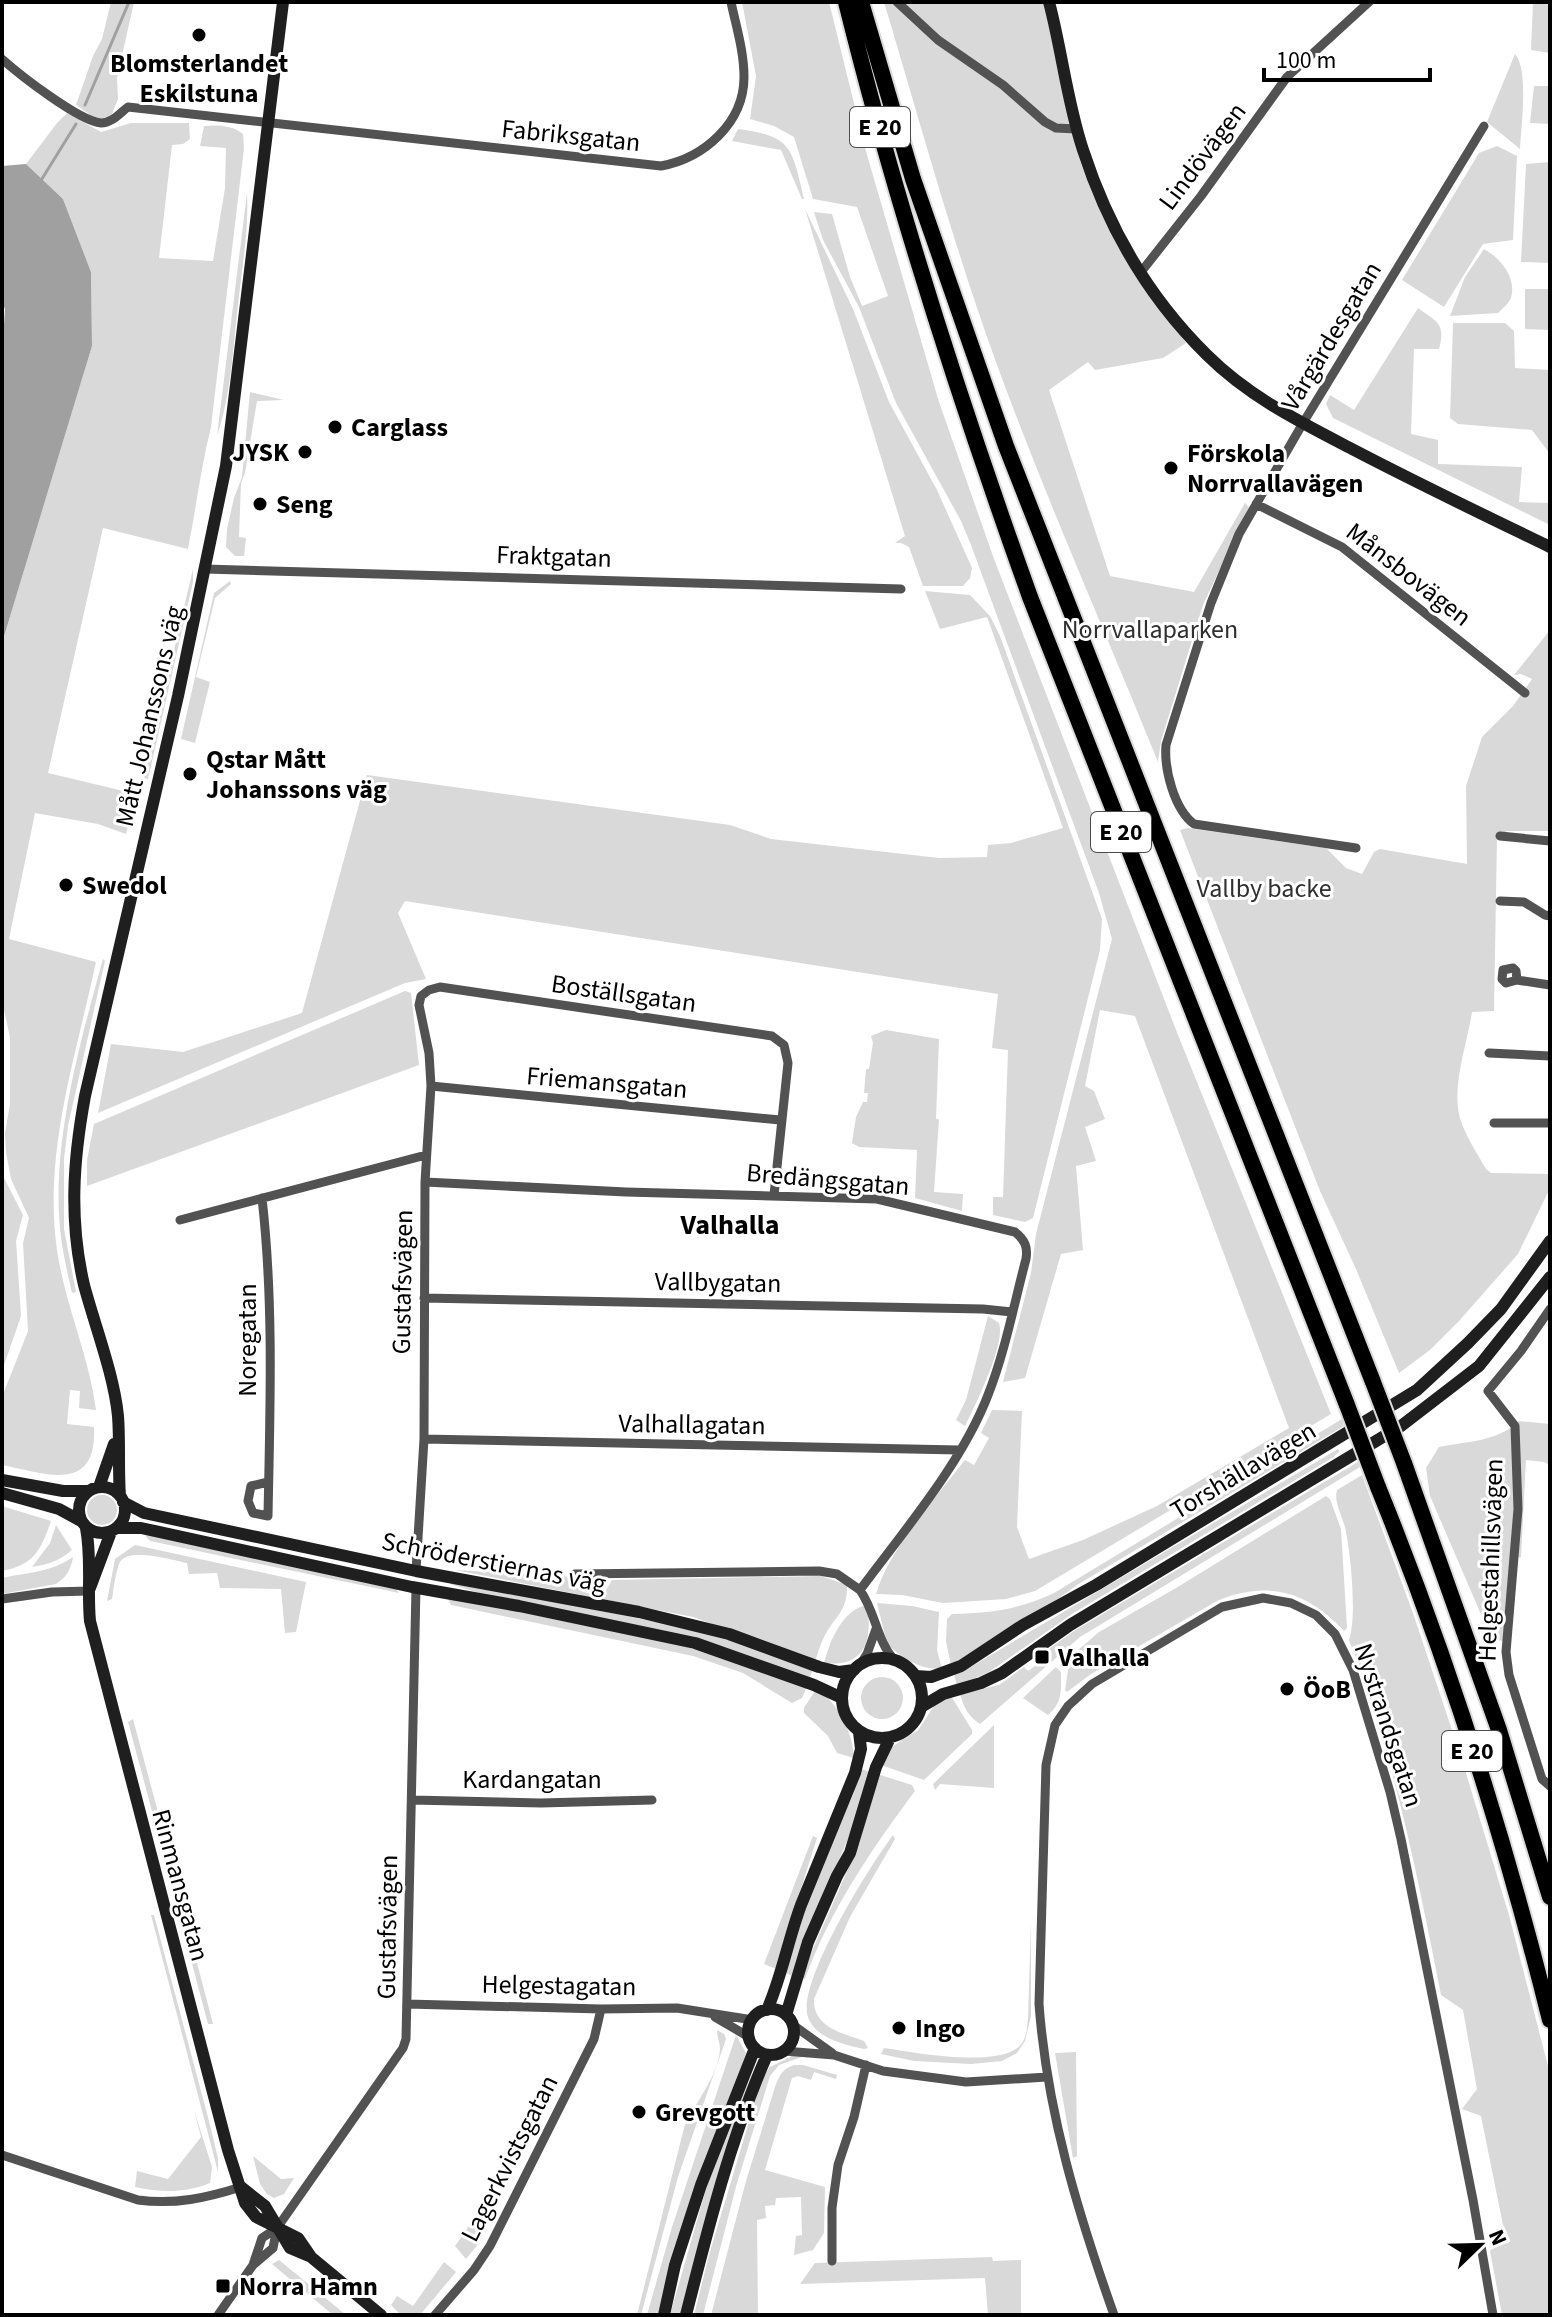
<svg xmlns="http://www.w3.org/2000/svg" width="1552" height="2317" font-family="'Source Sans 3',sans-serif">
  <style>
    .green { fill: #d9d9d9 }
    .water { fill: #a0a0a0 }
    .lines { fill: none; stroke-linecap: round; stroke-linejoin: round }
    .stream { stroke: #a0a0a0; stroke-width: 3 }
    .highway-casing { stroke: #dbdbdb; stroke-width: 20 }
    .street { stroke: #525252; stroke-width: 9 }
    .secondary { stroke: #1f1f1f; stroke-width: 12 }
    .highway { stroke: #000; stroke-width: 16 }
    .highway-bridge-casing { stroke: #dbdbdb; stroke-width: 20; stroke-linecap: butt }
    .highway-bridge { stroke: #000; stroke-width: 16 }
    .poi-dot { fill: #000; stroke: #fff; stroke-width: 3 }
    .labels { text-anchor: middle; stroke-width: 6; stroke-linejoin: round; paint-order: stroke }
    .shield { fill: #fff; stroke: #4c4c4c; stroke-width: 2 }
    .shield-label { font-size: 24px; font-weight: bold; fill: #000 }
    .poi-label { font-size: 26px; font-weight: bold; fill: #000; stroke: #fff; text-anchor: start }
    .street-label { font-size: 26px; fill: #000; stroke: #fff }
    .park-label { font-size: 26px; fill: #303030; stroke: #fff }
    .neighbourhood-label { font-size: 28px; font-weight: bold; fill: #000; stroke: #fff }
  </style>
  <rect width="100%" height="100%" fill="#fff"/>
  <path class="green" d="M111,2H134L117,78L118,99L112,114L102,119L92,116L76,105L93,56L102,39Z
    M742,2H829L865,148L939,402L994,559L1178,1035L1331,1414L1035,1591L1006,1599L943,1603L902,1595L876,1594C889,1549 936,1497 965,1460L974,1465L989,1438L981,1433L992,1410L1022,1411L1017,1527L1029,1559L1083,1540L1157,1506L1289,1428L1135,1016L1100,1010L1085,1086L1094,1091L1105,1119L1085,1127L1096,1161L1076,1166L1083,1250L1061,1254L1025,1378L1003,1382L1031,1273L1036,1234L1112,939L1099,893L971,545L961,521L896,403L859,307L823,240L814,212L832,214L850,277L862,306L888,296L857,207L813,199L794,137L774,126L750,119L756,76Z
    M884,2H1043C1058,57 1064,115 1083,169C1105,233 1146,290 1186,343L1163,358L1095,370L1088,362L1049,390L1110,576L1194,592L1245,503L1249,507L1203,605L1161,741L1158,762C1104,628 1045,497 996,362C953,244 920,122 884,2Z
    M1533,2H1550V53L1531,50Z
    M1515,54C1529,69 1521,127 1520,149L1487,122Z
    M1534,86H1550V124L1530,123Z
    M67,113L101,132L131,123H189L190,139L183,144L172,145L159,258L213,261L225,188L226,148L200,146L204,126C217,125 232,125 243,134L244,148L211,427C201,467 196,508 188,549L103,528L48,773L136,794L126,834L98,824L35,813L9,939L96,962C76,1056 43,1153 57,1250C65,1305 89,1355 96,1410L79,1408L80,1391L70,1390L67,1424L94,1427C97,1494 47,1474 2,1465V1397L28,1331L23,1243L29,1218L11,1179L6,1152L5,1133L10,1104V1037L2,1001V643L92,346L91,272L63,199L26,164L57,123Z
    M738,129C793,136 792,149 804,199H802L781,150L732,141Z
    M1497,146L1517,156L1513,240L1483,244L1444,307L1402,280L1479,153Z
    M1550,162V263L1521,262L1526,164Z
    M247,193C249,230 242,268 238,305C233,348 231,395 217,436Z
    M805,209L853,309L889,402L937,490L972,568L970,578L963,586H923L909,547L901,543H895L905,536Z
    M1484,249C1500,258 1517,277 1511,298C1509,303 1502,309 1498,313L1450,316L1465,277Z
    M1525,289H1550V330L1525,329Z
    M1418,308C1437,322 1446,323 1439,349H1414L1411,434L1438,440V464L1522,467L1519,502L1550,503V525L1333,418L1326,404L1330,395L1354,410Z
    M1453,323H1505L1514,331L1515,368L1550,370V454L1532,430L1458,424L1450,418Z
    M250,392L284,400L257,401L245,473L241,483L239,537L246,538L244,556H235L226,547L227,529L234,498L242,477Z
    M193,569V582L148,779L144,778Z
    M230,581L231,584L215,598L196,677L210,682L195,743L181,739L214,593Z
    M925,591L970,595L990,616L1000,636L1102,919L1100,950L1033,1218L1025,1222L993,1215V1197H1003L1008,1050L992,1048L998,994L405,901L398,913L426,979L405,983L98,1113L111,1044L183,1052L302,1013L367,775L730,825L771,839L939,858L987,857L988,845L1011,843L1063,828L987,617L940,629Z
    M1550,630L1549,831H1507L1497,838L1494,1011L1472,1012C1467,1045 1449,1092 1462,1124C1468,1140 1478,1155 1486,1169L1491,1173L1550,1174V1188L1518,1254L1459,1321L1430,1350L1399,1373L1356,1269L1320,1191L1180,830L1188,828L1326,848L1346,868L1362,874L1374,852L1380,849L1467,864L1466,786L1482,737L1513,706L1532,679L1521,674L1514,675Z
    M103,959L105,961L68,1126L64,1159V1229L76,1292L72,1293C66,1267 60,1241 59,1214C55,1130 81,1039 103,959Z
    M405,991L411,993L419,1065L87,1186V1160L94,1124Z
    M886,1030L939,1039L936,1119H939L934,1192L963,1194L962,1211L915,1198L917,1150L859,1147L852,1143L856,1117L863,1102H867L868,1093H864L866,1069H869L873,1043L871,1036Z
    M2,1174L23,1215L16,1241L21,1316L2,1371Z
    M988,1316L999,1323C1006,1344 975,1405 965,1426L956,1420L966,1400Z
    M1342,1419L1344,1426L1077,1585L1038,1613L951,1666L946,1641L947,1619L952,1614C992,1613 1017,1610 1054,1593Z
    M1519,1421L1550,1424V1465L1544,1462L1526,1460L1521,1557L1514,1559L1507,1642L1494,1639L1483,1619L1430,1496L1426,1468L1439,1447C1468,1441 1497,1442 1519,1421Z
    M1338,1449L1340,1451L1332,1458L1072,1614L989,1672L957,1686L954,1674L969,1668Z
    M1358,1462L1360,1467L1080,1637L980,1724C968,1716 964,1708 960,1694L999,1685L1024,1667L1028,1671L1039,1663L1041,1665L1051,1658L1046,1651L1074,1631Z
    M1362,1475L1413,1613L1462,1760L1509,1915L1550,2074V2315H1502L1490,2251L1505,2235L1481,2116L1462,2109L1477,2089L1463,2010L1441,1995C1417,1874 1394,1755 1349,1640C1357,1617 1351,1558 1346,1532C1344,1518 1333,1503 1337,1490Z
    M87 1510a15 15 0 1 1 30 0a15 15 0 1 1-30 0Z
    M1326,1496L1330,1499L1341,1529L1347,1628L1344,1631C1307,1591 1267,1580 1217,1601L1091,1674L1067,1692L1065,1690L1070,1657L1099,1632L1176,1588Z
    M2,1506L51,1521C41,1550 34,1565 2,1571Z
    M56,1525L72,1550C59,1561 49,1564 32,1567L50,1543Z
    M147,1533L395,1588L399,1593L150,1541L146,1537Z
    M135,1545L306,1582L296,1632L285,1633L281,1589L220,1588L217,1573L189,1574L187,1563C173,1560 129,1547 120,1562C115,1573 114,1588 112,1599L107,1601L115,1559Z
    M73,1557C71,1569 67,1577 56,1584L2,1594V1578C28,1572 50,1573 73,1557Z
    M455,1570L574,1577C575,1593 590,1596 605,1592L612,1580L821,1576L847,1585C848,1611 835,1616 824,1637C820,1645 818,1653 815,1661L693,1617Z
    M450,1581L707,1632L813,1670L809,1678L476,1592L450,1584Z
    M447,1597L684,1646L807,1686L802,1698L792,1703L743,1673L693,1656L451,1605Z
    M877,1603L912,1606L939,1612L937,1650L942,1669C921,1670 903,1659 887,1644Z
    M867,1605C873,1640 865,1668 824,1663C830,1641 842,1610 867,1605Z
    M1056,1667L1061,1672C1061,1689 1063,1703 1048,1715L1023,1698Z
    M861 1698a21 21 0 1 1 42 0a21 21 0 1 1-42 0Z
    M816,1689C837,1700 854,1735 854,1758L837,1753L828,1736L804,1713V1708Z
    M951,1696L972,1730V1734L924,1780L881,1765L890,1748L918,1730L934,1706Z
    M133,1719L166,1842L160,1841L128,1722Z
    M994,1725V1788L940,1784L935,1790L933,1784Z
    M861,1769L870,1772L853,1826L792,1976L786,1973L814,1878L853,1795Z
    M877,1774L912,1785L915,1791C871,1850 830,1910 805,1979L800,1978L860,1842Z
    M893,1835L895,1839L850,1917L814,1999C813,2027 842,2033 864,2041L868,2048L864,2049C845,2045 815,2038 808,2017C796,1983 871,1864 893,1835Z
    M813,1836L817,1838L788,1930L779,1970L764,1964Z
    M173,1871L213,2024H208L169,1877Z
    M151,1915H154L209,2121L218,2158V2172Z
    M1031,1921V2016L1025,2041L1017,2053L1002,2061L971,2064L914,2061L881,2054L884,2048C912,2052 1005,2070 1022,2043C1027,2036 1027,2027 1028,2019Z
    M717,2030L724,2034L726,2039L678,2177L641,2315H637L684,2128C694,2103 718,2078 720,2049C720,2042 717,2037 717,2030Z
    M736,2035L746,2053L732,2097L704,2160L659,2315H647L672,2227Z
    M1076,2052L1077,2156L1073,2158L1055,2053Z
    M792,2056H805L779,2065L770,2076L737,2183L703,2315H694L709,2255L762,2078L770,2067Z
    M758,2060L683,2315H670L712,2168Z
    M794,2065H803L837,2075L836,2079L814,2072L811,2080L798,2076L792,2078L765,2170L825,2187L824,2233L813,2250L794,2255L796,2236L802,2235L801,2197L776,2198L775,2205L765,2206L766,2218L757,2220L758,2315H711L746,2181L775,2087C779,2076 782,2069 794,2065Z
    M194,2110L212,2167L210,2183C185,2193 162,2193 135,2187L137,2171L168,2179L201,2137Z
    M253,2156L281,2179L294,2178L284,2194L274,2198L267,2194L260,2184Z
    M493,2192L501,2198L479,2243L466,2259L455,2246Z
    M992,2257L993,2261L1021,2260V2315H988L985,2278L800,2284L815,2263Z
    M279,2260L346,2315H333L272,2264Z
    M444,2262L456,2272L420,2315L400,2314L391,2305L397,2296L413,2306Z"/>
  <path class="water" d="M26,164L63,199L91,272L92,346L2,643V356L5,309L2,302V166Z"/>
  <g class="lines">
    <path class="stream" d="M85,105L129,2
      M40,182L76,124"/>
    <g class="highway-casing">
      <path id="highway" d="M846,2C896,204 960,402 1030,597L1347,1405
        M861,2L913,179L1006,446L1373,1382
        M1404,1463L1499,1730L1550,1897
        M1378,1487C1448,1659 1505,1839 1550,2020"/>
    </g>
    <path class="street" d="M897,2L938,40L1003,85L1045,122L1056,128L1077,129
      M2,59C20,75 79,121 101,123C112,123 120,113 128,107L661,166C704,158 744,123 744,77C744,51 736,26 731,2
      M1141,272L1201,196L1287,77L1369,2
      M1256,504L1342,547L1525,693
      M205,569L901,589
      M1500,836L1550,841
      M1356,848L1194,824C1174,809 1164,769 1166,745L1211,603L1239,534L1303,423L1484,126
      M1500,901L1524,902L1545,915L1550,916
      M1517,980L1516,971L1513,968L1503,970L1502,979L1506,983L1517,980L1550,985
      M1489,1053L1550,1056
      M431,1086L780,1120
      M1494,1123H1550
      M425,1182L626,1192L877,1199L1015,1232C1025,1240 1028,1247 1026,1259C1014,1304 1005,1352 988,1395C962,1463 903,1532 860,1590C876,1613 876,1639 894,1660
      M262,1198C274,1304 270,1410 268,1516L253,1513L248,1501L251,1486L268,1482
      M180,1220L426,1155
      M424,1298L983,1309L1012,1312
      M1550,1309L1521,1351L1488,1391L1515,1426L1518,1509L1506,1652L1509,1675L1542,1779L1550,1786
      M424,1439L959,1450
      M416,1571L424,1439L425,1182L431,1086L429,1053L419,1005L421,996L429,990L440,987L772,1036L784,1045L788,1063L774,1195
      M575,1574L819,1571L837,1574L860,1590
      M2,1599L52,1592L89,1591
      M860,1665L867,1654L876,1629
      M412,1800L541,1803L652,1800
      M407,2004L601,2009L677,2008L753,2020
      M715,2017L749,2037
      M793,2025L832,2053
      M784,2051L834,2055L883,2071L966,2082L1047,2077
      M2,2155L138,2200C175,2205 206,2198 241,2187
      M832,2261V2208L838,2165L854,2117L866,2065
      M253,2265L262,2238L277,2228
      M218,2315L253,2265L273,2248L277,2228L403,2048L406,2039L416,1588
      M435,2315L474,2270L490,2246L594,2039L601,2009
      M1114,2315C1078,2213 1047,2112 1039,2004L1046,1765L1055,1725L1068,1706L1092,1684L1222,1607L1263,1598L1291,1603L1316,1615L1335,1634L1353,1670L1390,1792L1401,1839L1473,2200L1493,2315"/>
    <path class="secondary" d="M1049,2C1062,51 1067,102 1083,150C1108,227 1149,298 1207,355C1249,397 1302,423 1354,450C1419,484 1484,515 1550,547
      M2,1480L63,1491H89
      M79 1510a23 23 0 1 1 46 0a23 23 0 1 1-46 0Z
      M99,1487L114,1444
      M2,1493L59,1509L81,1521
      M120,1496C118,1469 120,1442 118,1416C114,1375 95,1326 84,1285C69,1220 73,1161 85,1096L178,696L226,466L283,2
      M123,1502L144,1513L416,1571L639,1612L729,1634L819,1667L839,1672L854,1670
      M86,1528C92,1559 87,1590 90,1621L228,2150L245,2203L256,2217L298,2238L311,2257L381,2315
      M117,1528H141L412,1587L519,1606L695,1643L814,1685L842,1698
      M90,1588L111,1532
      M842 1698a40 40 0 1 1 80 0a40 40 0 1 1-80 0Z
      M916,1676L931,1677L961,1666L1023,1625L1096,1585L1417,1390L1468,1343L1501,1309L1550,1241
      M921,1707L943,1694L981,1683L1002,1673L1070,1625L1401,1426L1479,1366L1550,1277
      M748 2032a23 23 0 1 1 46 0a23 23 0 1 1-46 0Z
      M767,2010C782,1976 788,1940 801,1905L855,1773L861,1749L859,1732
      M786,2015L808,1942L837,1876L850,1853L876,1767L890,1738
      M241,2187L265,2206L290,2248L309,2256
      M664,2315L675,2265L701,2185L755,2048
      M686,2315C708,2228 731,2137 767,2055"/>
    <use href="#highway" class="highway"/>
    <g class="highway-bridge-casing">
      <path id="highway-bridge" d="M1373,1382L1404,1463
        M1347,1405L1378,1487"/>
    </g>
    <use href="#highway-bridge" class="highway-bridge"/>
  </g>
  <g class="poi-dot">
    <circle cx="199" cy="35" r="8"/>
    <circle cx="335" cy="427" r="8"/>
    <circle cx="305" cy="452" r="8"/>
    <circle cx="1171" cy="468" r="8"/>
    <circle cx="260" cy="504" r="8"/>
    <circle cx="190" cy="774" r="8"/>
    <circle cx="66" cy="885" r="8"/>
    <rect x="1034" y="1649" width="16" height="16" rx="4"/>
    <circle cx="1287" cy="1689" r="8"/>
    <circle cx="899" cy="2028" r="8"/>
    <circle cx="639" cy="2112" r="8"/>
    <rect x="215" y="2278" width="16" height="16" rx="4"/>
  </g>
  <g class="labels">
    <g class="shield">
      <rect x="850" y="107" width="60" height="40" rx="6"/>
      <rect x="1091" y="812" width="60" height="40" rx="6"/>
      <rect x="1442" y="1731" width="60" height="40" rx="6"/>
    </g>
    <g class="shield-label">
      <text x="880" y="135">E 20</text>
      <text x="1121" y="840">E 20</text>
      <text x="1472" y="1759">E 20</text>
    </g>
    <g class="poi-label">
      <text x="199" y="72" text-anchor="middle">Blomsterlandet<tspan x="199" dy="30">Eskilstuna</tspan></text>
      <text x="351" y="436">Carglass</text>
      <text x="289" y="461" text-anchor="end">JYSK</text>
      <text x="1187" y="462">Förskola<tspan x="1187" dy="30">Norrvallavägen</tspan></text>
      <text x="276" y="513">Seng</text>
      <text x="206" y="768">Qstar Mått<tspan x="206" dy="30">Johanssons väg</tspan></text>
      <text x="82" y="894">Swedol</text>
      <text x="1058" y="1666">Valhalla</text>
      <text x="1303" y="1698">ÖoB</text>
      <text x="915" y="2037">Ingo</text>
      <text x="655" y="2121">Grevgott</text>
      <text x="239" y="2295">Norra Hamn</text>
    </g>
    <g class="street-label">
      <text transform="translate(571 135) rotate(6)" y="9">Fabriksgatan</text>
      <text transform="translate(1202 156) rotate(-53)" y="9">Lindövägen</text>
      <text transform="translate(1331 336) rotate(-59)" y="9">Vårgärdesgatan</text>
      <text transform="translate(554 556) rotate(2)" y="9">Fraktgatan</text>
      <text transform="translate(1409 574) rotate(38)" y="9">Månsbovägen</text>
      <text transform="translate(149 716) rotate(-77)" y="9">Mått Johanssons väg</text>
      <text transform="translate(624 993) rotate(8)" y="9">Boställsgatan</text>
      <text transform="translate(607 1082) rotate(5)" y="9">Friemansgatan</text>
      <text transform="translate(828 1179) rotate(5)" y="9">Bredängsgatan</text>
      <text transform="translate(402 1282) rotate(-89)" y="9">Gustafsvägen</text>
      <text transform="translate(718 1282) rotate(1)" y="9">Vallbygatan</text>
      <text transform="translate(247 1340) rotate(-90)" y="9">Noregatan</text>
      <text transform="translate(692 1424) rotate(1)" y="9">Valhallagatan</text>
      <text transform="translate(1243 1470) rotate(-31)" y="9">Torshällavägen</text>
      <text transform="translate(1490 1560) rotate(-88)" y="9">Helgestahillsvägen</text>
      <text transform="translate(494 1562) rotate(11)" y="9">Schröderstiernas väg</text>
      <text transform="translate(1389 1725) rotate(72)" y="9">Nystrandsgatan</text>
      <text x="532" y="1788">Kardangatan</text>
      <text transform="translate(181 1885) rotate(75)" y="9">Rinmansgatan</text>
      <text transform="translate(387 1927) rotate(-89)" y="9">Gustafsvägen</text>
      <text transform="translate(559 1985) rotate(1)" y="9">Helgestagatan</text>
      <text transform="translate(509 2158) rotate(-63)" y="9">Lagerkvistsgatan</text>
    </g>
    <g class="park-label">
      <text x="1150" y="638">Norrvallaparken</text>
      <text x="1264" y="897">Vallby backe</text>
    </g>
    <g class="neighbourhood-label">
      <text x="730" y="1234">Valhalla</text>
    </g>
  </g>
  <rect width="1552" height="2317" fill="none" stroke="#000000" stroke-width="8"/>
  <g transform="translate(1480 2245) rotate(67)" stroke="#ffffff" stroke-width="6" paint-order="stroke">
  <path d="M0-6L14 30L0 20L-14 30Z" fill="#000000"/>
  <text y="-12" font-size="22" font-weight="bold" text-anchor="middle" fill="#000000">N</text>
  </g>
  <path d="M1264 68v12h166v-12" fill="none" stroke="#000000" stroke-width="4"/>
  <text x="1276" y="68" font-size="24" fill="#000000" stroke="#ffffff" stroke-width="6" paint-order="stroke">100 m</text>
</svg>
